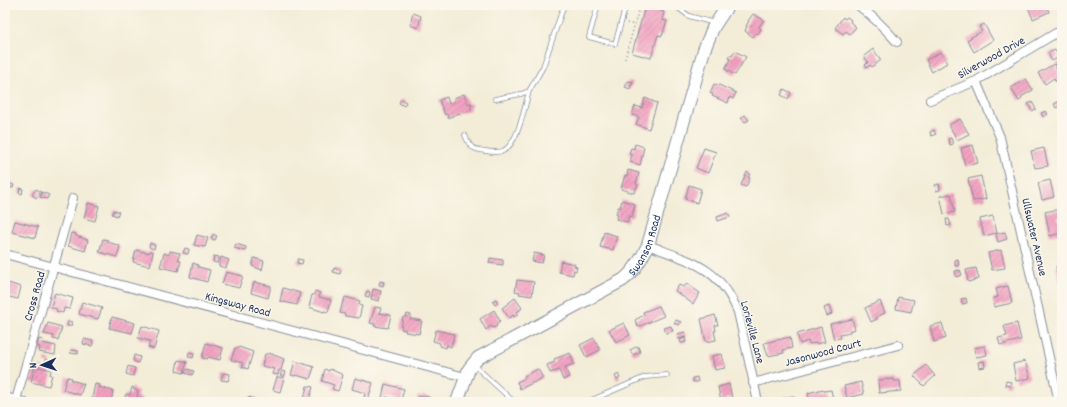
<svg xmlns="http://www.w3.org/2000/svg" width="1067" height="407" font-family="Dekko,sans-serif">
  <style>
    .building { fill: url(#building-hatch) }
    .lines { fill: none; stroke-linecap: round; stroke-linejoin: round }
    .lane-casing { stroke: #878e9b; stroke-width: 5.5 }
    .street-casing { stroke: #878e9b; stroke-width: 10 }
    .secondary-casing { stroke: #878e9b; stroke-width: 14 }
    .path { stroke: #878e9b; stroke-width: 1.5; stroke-dasharray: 1 3; stroke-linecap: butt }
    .lane { stroke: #fff; stroke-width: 4 }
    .street { stroke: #fff; stroke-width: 8 }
    .secondary { stroke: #fff; stroke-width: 12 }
    .labels { text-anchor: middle; stroke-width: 3; stroke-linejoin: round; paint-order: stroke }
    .street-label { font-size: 12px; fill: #1b2f5e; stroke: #fbf7ec }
  </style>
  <defs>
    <pattern id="building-hatch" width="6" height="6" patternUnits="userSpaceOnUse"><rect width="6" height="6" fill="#f3a3c1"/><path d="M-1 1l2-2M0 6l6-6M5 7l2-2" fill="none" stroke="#c485a0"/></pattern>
  </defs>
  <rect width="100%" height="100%" fill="#fbf7ec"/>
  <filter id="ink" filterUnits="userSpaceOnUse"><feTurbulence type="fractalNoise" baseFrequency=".025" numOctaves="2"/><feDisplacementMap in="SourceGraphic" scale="8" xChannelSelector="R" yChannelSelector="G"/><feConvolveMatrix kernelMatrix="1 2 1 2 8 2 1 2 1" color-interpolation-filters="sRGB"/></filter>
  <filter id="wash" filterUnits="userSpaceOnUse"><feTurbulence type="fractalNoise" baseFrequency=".012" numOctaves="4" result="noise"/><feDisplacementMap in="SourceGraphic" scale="16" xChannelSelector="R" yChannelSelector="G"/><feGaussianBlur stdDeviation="0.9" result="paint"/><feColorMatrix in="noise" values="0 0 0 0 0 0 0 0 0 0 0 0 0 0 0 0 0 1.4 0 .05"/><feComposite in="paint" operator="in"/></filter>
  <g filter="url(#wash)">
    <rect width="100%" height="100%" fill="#f3edd8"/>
    <g id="blocks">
      <path class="building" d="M650,5H662L661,11L664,12L662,20L667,21L662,36L658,35L651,58L632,53L645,7H649Z
        M968,5H971L972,8L968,10L966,6Z
        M1033,5H1046L1049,12L1033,19L1028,7Z
        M413,13L421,16L418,28L410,25Z
        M753,14L764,20L759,27L761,29L758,34L756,33L753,37L745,31L747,26H746L749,21H748Z
        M843,17L845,19L847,17L851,20L850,22L856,27L850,34L846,31L843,34L835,28Z
        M984,24L993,40L974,52L967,40L982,31L979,27Z
        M873,49L881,60L872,67L870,65L867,68L865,65L868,62L864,56Z
        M1055,50L1059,57L1052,61L1048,53Z
        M735,51L746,57L735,75L725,69L730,59L728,58L730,55L732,56Z
        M941,52L947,63L932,72L926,60Z
        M1061,61L1062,71L1060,72L1056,63Z
        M1054,64L1060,75L1059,76L1061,80L1056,82L1054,78L1045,84L1038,73Z
        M1026,79L1033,90L1021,97L1022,99L1019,101L1011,88Z
        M628,81L633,82L630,89L625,87Z
        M714,84L716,85L717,84L736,93L733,99L730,97L728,103L712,96L713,94L710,93Z
        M784,89L791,93L788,99L781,95Z
        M464,94L468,104L471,103L472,106L470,107L471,110L460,114L459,113L448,118L447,114L445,115L439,100L447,97L449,104L455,101L454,98Z
        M645,98L657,103L649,129L636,124L639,117L632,115L635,106L642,108Z
        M401,99L406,102L404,106L399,103Z
        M1062,100V105L1056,108L1054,104Z
        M1032,102L1036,109L1032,111L1028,104Z
        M1046,111L1048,114L1043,117L1041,113Z
        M745,115L749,120L745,122L741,118Z
        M960,119L969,134L957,140L949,125Z
        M934,130L936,134L931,136L930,132Z
        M951,138L953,144L950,145L948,139Z
        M635,144L644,147L640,165L630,162L632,155L629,154L631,148L634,149Z
        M973,145L978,163L965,166L961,148Z
        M704,148L716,152L708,173L696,168Z
        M1044,148L1048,166L1035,168L1031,151Z
        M628,170L639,173L636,184L638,185L634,193L621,189L625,175L627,176Z
        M747,172L750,174L748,177L750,178L746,187L741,185Z
        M981,176L986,199L973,201L968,179Z
        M1050,180L1054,197L1042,200L1038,183Z
        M9,183L14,185L13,188L8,187Z
        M939,184L940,190L936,191L935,185Z
        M689,185L701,189L697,203L685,199Z
        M20,188L23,189L22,194L19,193Z
        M36,189L41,192L37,198L32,195Z
        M42,192L49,195L47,199L40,197Z
        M951,194L955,212L944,214L940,196Z
        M622,200L635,204L632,217L629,216L627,222L616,219L618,215L616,214L618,207L620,208Z
        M88,203L99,206L95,221L84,218Z
        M1060,209L1062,216L1058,217L1062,233L1050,236L1045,212Z
        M114,210L119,212L117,216L112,214Z
        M728,213L730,217L718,221L717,217Z
        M993,216L997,233L984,236L980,219Z
        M946,219H949L951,225L947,226Z
        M15,221L38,227L35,238L12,232Z
        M604,232L617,236L613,250L600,247Z
        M1005,232L1007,239L998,242L996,234Z
        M71,233L76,234V236L88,240L85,251L68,246Z
        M213,234L217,236L215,240L211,239Z
        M197,235L208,238L205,247L194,245Z
        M103,239L108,240V242L120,246L117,257L99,252Z
        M150,243L155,245L154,249L149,247Z
        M236,244L246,247L245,251L234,248Z
        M185,248L189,249L188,254L183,253Z
        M136,250L149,253L150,251L153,252L150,266L133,262Z
        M1001,250L1005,268L992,270L988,253Z
        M170,251L180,253L178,260L181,261L178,271L160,267L164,253L169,255Z
        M534,253L544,255L542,263L532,261Z
        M214,256L219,257L218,263L213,262Z
        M221,257L229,260L226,268L219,266Z
        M254,258L264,261L262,270L252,266Z
        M490,258L503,260V265L489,263Z
        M298,259L303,260L302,264L297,263Z
        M958,259L959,266H955V260Z
        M561,261L575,264L574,266L577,267L576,271L574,270L573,275L559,272Z
        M193,263L198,265V267L210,270L207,282L190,277Z
        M1062,264V283H1060L1056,266Z
        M334,268L341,270L340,274L333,272Z
        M976,268L979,279L968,282L966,270Z
        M960,270L962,275L956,277L955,271Z
        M226,272L243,276L239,288L222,284Z
        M517,280L534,282L532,296L519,294L520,292L515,291Z
        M380,281L384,282L383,286L379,285Z
        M5,282L21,287L18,299L5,296Z
        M254,282L271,286L268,298L251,293Z
        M687,284L700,293L693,304L675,291L679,285L683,287Z
        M1008,286L1012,303L994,307L993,298L998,297L996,289Z
        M283,288L300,293L297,305L280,301Z
        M373,289L381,291L379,301L371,299Z
        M315,291L320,293L319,297L331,300L328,312L324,311V312L309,307L312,295H314Z
        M367,291L370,292L369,297L365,296Z
        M55,293L73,298L70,309L64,308L63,313L56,311L57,309L51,307Z
        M345,297L360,301L359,305L362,306L359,318L345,316V314L340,313L343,301H344Z
        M898,297L914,300L911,312L896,309Z
        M515,298L522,308L517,312L518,314L514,317L513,315L509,318L502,308Z
        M966,298L967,303L962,304L961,299Z
        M496,299L498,303L495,305L492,301Z
        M880,301L885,313L876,317L877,319L871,322L865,308Z
        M82,302L102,308L98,319L79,314Z
        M659,306L664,316L638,327L635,320L644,315L643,312Z
        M829,306L832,314L827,316L824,308Z
        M375,307L381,308L379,313L391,315L388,328L374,326L375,324L370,323Z
        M494,310L500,321L496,324L497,326L493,328L491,326L486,330L480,319Z
        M407,314L411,315L410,319L422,321L419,334L405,332L406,330L401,329L403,317H406Z
        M715,315L718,325H715L716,331H714L716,340L706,342L701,319Z
        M112,317L135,323L132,333L109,328Z
        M852,319L855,329L849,331L850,333L840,335L841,338L834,339L830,324Z
        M676,320L681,322L679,325L674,323Z
        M68,321L72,322L71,326H67Z
        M48,323L62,327L58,340L53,339L54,336L44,334Z
        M624,323L630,335L616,342L609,330Z
        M942,323L946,338L934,342L930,326Z
        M1017,323L1021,340L1000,345L998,338L1007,336L1004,326Z
        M142,326L159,331L154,349L148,347L150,341L138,338Z
        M671,326L673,331L666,333L664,328Z
        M821,327L825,342L816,344L815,343L809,344L808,341L800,344L797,334Z
        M436,330L454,334L451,347L447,345L446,348L440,346V343L433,341Z
        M685,332L686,337L678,339L677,334Z
        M790,337L792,348L783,350L784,353L768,356L764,343Z
        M594,338L600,350L586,357L580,345Z
        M685,338L686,342L681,343L680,340Z
        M39,339L43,340L42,343L56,346L55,355L39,352L40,347L37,346Z
        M84,339L93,341L92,346L83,344Z
        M206,343L223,348L220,360L208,357L207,359L202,358Z
        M638,346L640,352L633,355L630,350Z
        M985,346L987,355L976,357L974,348Z
        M239,347L253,352L248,369L242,367L243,363L231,360L235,348H238Z
        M71,350L78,351V354L70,353Z
        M189,352L194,353L193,358L188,357Z
        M269,353L284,359L281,370H279L278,375L272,374L274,369L262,366L265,354H268Z
        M570,353L574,364L565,367L569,377L563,380L559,370L550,373L547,365L555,362L554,359Z
        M722,354L725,368L715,370L712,356Z
        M134,355L140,357L138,363L133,361Z
        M45,359L51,361L50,364L45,362Z
        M178,360L187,362L184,373L176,371Z
        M295,361L314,367L310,379L296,375L295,376L291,375Z
        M984,361L985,367L979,368L978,362Z
        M1025,361L1030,378L1016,381L1013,364Z
        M926,365L935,376L924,386L914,376Z
        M35,366L51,370L50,375H52L49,386L31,382Z
        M128,366L135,368L133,376L126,374Z
        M187,369L194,371L192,375L185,373Z
        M325,369L329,371L330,369L343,375L338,391L332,389L334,385L322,381Z
        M538,369L543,378L520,389L517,382L525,378L524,376Z
        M282,371L286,372L284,377L280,375Z
        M223,373L230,374L228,381L221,380Z
        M618,374L620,378L617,380L615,376Z
        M67,377L72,378L71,380L84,384L80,395L63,390Z
        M277,377L284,378L280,392L273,390Z
        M697,377L698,382H693L692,378Z
        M355,378L373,383L368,399L364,397L365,393L352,389Z
        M894,379V381H900L901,391L879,393L878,380Z
        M1006,381L1011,382L1010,386L1005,385Z
        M861,382L864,394L847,398L844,386Z
        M95,384L100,385L99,387L113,391L111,402L92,398Z
        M385,384L404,389L401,401L386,397L385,399L382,398Z
        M729,384L732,398L721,401L718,387Z
        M307,386L313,387L309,400L304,399Z
        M132,387L134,388L133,389L138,391L137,397L143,399L142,402H123L126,394L130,395Z
        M823,389L824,391L831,390L833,399L821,402H810L808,393Z
        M422,395L431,398L430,399L438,402H416L418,396L422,397Z
        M794,396L796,402H780L779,399Z
        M249,397L255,399L254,402H248Z"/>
    </g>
  </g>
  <g filter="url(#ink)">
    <use href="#blocks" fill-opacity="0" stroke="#878e9b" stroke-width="1"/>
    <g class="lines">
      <g class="lane-casing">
        <path id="lane" d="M598,5L589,37L615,44L626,5
          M674,5L689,16L714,23
          M495,99L521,94L529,91L543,67L564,5
          M465,135C470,147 471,149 485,151C491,152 497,153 503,151C518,144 525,106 529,91
          M474,365L514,402
          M587,402L645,377L667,375"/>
      </g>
      <g class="street-casing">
        <path id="street" d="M858,5C872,16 885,28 897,42
          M976,81L1000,137L1059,402
          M930,100L976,81L1056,33L1062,32
          M648,245C691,262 719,266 738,312L758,402
          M5,254L465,377
          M753,383L898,345
          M5,397L24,402
          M16,400L73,198"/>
      </g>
      <g class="secondary-casing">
        <g id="secondary">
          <path id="s1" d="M457,402L469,369L478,358L623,280C635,271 642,258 648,245L704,50L713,28L728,5"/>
        </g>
      </g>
      <path class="path" d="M627,23L635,25
        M625,59L640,5"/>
      <use href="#lane" class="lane"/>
      <use href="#street" class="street"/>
      <use href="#secondary" class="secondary"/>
    </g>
  </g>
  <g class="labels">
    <g class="street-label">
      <text transform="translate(991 57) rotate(-29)" y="4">Silverwood Drive</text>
      <text transform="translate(1035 237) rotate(77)" y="4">Ullswater Avenue</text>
      <text dy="4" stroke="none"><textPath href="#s1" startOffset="256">Swanson Road</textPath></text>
      <text transform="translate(34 296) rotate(-74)" y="4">Cross Road</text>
      <text transform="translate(238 304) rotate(15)" y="4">Kingsway Road</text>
      <text transform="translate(753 332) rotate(75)" y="4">Lorieville Lane</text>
      <text transform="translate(823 352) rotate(-15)" y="4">Jasonwood Court</text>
    </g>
  </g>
  <rect width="1067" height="407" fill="none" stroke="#fbf7ec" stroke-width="20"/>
  <g transform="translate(42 365) rotate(267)" stroke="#fbf7ec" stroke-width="3" paint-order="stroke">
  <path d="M0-3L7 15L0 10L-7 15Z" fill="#1b2f5e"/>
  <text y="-6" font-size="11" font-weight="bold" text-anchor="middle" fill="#1b2f5e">N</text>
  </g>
</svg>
